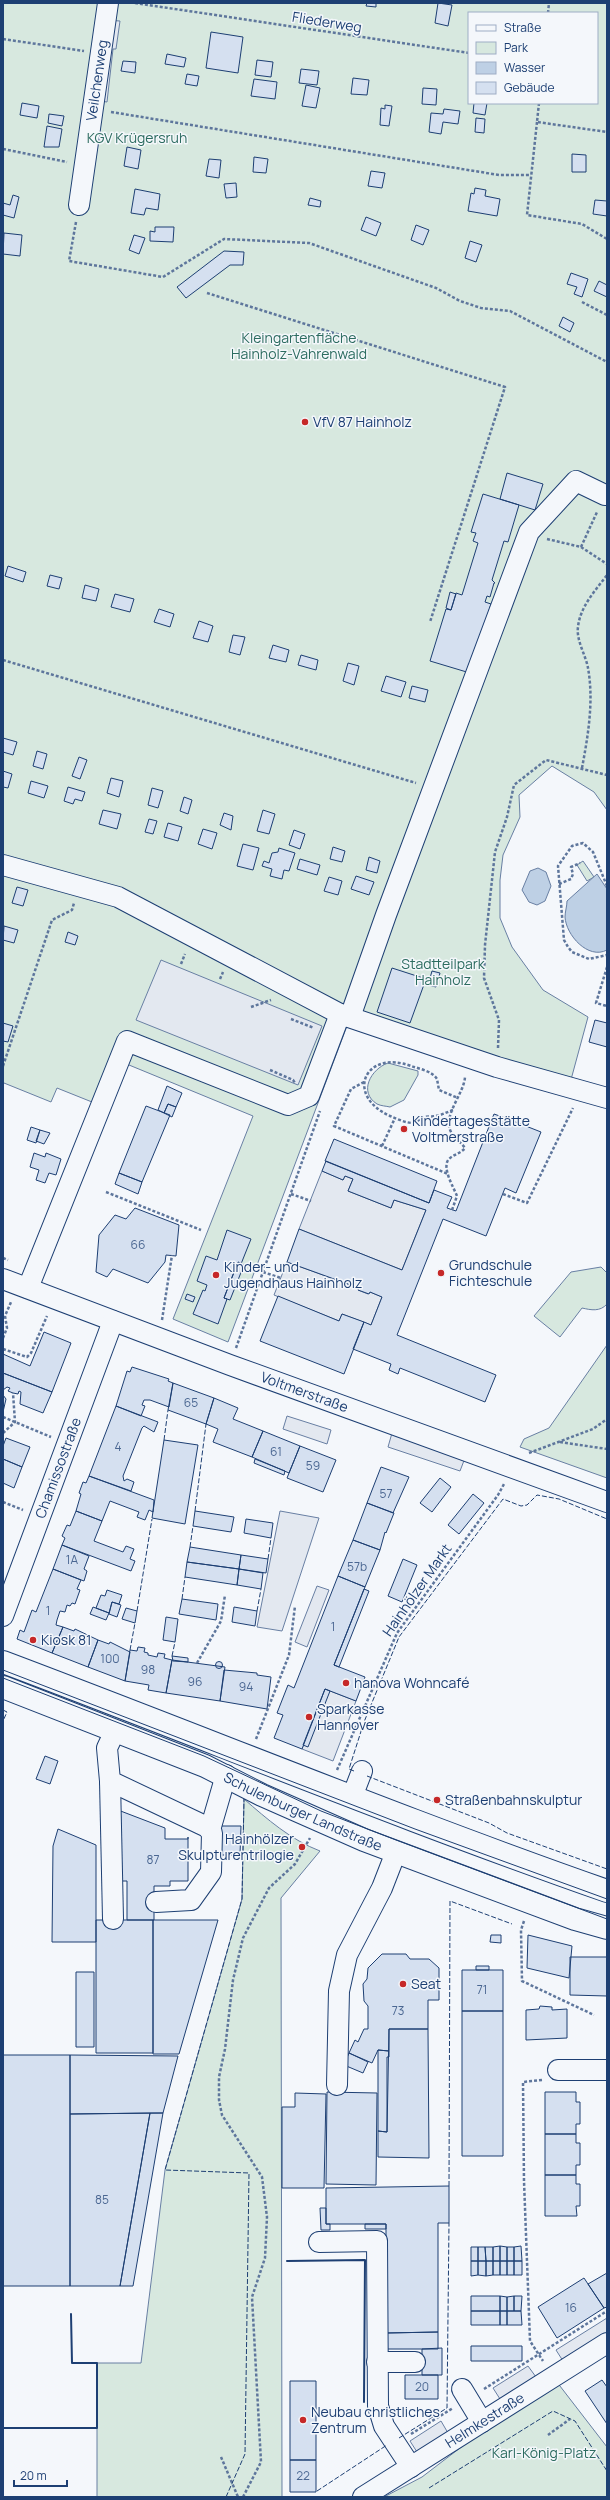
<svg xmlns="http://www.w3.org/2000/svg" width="610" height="2500" font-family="Manrope,sans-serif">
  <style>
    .green { fill: #d7e8df; stroke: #687fa3; fill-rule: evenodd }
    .parking { fill: #e3e8f0; stroke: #687fa3 }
    .water { fill: #bed0e5; stroke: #687fa3 }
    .building { fill: #d5e0f0; stroke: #1d3f73 }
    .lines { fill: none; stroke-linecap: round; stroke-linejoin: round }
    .minor-casing { stroke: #1d3f73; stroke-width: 22 }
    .major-casing { stroke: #1d3f73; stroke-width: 24 }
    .path { stroke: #5e769c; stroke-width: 2.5; stroke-dasharray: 3 2; stroke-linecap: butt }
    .minor { stroke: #f4f7fb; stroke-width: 20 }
    .major { stroke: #f4f7fb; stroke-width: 22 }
    .tram { stroke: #1d3f73; stroke-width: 1 }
    .fence { stroke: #1d3f73; stroke-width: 1; stroke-dasharray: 5 2; stroke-linecap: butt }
    .wall { stroke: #1d3f73; stroke-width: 2 }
    .poi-dot { fill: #c62828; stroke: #f4f7fb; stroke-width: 1.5 }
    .labels { text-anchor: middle; stroke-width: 3; stroke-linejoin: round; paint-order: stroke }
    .number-label { font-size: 12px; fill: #4b6792 }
    .street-label { font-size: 14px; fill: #1d3f73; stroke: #f4f7fb }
    .park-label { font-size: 14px; fill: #2c6c60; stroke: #f4f7fb }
    .poi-label { font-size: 14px; fill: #1d3f73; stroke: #f4f7fb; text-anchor: start }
  </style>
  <rect width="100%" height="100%" fill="#f4f7fb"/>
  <path class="green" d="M3,3H607V810L594,792L552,766L519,795L520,817L503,855L500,880V918L512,947L543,990L588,1017L569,1087L350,1018L228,1342L173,1319L253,1116L112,1058L92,1102L57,1088L51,1102L4,1083L3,1085ZM469,13H597V103H469Z
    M583,861L594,877L587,881L577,865Z
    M388,1063L418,1071V1075L404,1100L390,1107C386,1106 381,1106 377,1104C358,1092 371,1069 388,1063Z
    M601,1267L607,1273V1304C600,1312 591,1310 582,1308L560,1337L534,1316L571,1272Z
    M607,1345V1478L520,1447L524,1439L549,1428Z
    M244,1799C267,1819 291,1840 320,1851L281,1898L282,2497H97V2363H141L165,2170L242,1899Z
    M553,2377L607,2447V2497H384L422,2477Z"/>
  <path class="parking" d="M105,20L120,21L116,49H113L107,102L94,100Z
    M161,960L322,1026L298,1085L136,1020Z
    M322,1171L343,1180L345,1176L353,1179L348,1191L391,1208L394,1200L426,1210L402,1270L299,1229Z
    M287,1262L359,1288L358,1290L368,1294L370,1292L382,1297L371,1325L342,1314L339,1321L274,1295Z
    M287,1416L331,1430L327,1444L283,1429Z
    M392,1433L465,1458L460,1471L388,1447Z
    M280,1511L319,1518L282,1631L257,1627Z
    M317,1586L329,1590L307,1647L295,1642Z
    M325,1689L356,1701L333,1761L302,1749Z
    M607,2318V2333L563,2361L556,2350Z
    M528,2366L536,2377L500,2399L493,2388Z
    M441,2421L448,2433L417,2452L410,2441Z"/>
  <path class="water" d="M538,868L546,872L551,886L545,901L537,905L529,902L522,890L530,871Z
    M597,874L607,889V950C588,960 566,935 565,917C565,912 567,906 567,901Z"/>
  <path class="building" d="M367,3H376V7L366,6Z
    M438,3L452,5L448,26L435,23Z
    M211,32L243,37L238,73L206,68Z
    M167,54L186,58L184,67L165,64Z
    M257,60L273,62L271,77L255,75Z
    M123,61L136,62L135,73L121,71Z
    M301,69L319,71L317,85L299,83Z
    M187,74L199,76L197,86L185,84Z
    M353,78L369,80L367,95L351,94Z
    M254,79L277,82L275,99L251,96Z
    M306,85L320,88L316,108L302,106Z
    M423,88L437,89L436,105L422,104Z
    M22,103L39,106L37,118L20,115Z
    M474,103H487L485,115L473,113Z
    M385,105L392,106L389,126L380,125L381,108L385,109Z
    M444,109L460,111L458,124L443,122L441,134L429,132L431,113L443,114Z
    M49,114L64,116L62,126L48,123Z
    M476,118L485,119L484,133L475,132Z
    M47,126L62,129L59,147H44Z
    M127,147L141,150L138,169L124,166Z
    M572,154L586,155V172H572Z
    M254,157L268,159L266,173L253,172Z
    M209,159L221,160L219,178L206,176Z
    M371,171L385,173L382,188L368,186Z
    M236,183L237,197L226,198L224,184Z
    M475,188L486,190L485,196L500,199L497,216L468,211L471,193L474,194Z
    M135,189L160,194L158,210L146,208L144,215L131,213Z
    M13,195L19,197L14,218L3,215V203L10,205Z
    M310,198L321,201L320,207L308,205Z
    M595,200L607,201V216L593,214Z
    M366,217L381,223L376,236L361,230Z
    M416,225L429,230L423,245L411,240Z
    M155,227H174L173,242L150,241V231L155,232Z
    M4,233L22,235L20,256L3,254Z
    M134,235L145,238L139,254L129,250Z
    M470,241L482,245L476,262L465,258Z
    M224,251L244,252L243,265H230L186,298L177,287Z
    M571,273L588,279L582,297L574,294L577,287L567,284Z
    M599,281L607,285V297L594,291Z
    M563,317L574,323L570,332L559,326Z
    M507,473L543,484L535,510L500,499Z
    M483,494L519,505L508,542L504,541L492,580L495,583H494L490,597L487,596L485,602L491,604L470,673L430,661L446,609L451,610L456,593L462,595L478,543L473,541L476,533L471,532Z
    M8,566L26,572L23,582L5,576Z
    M50,575L62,578L59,589L47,586Z
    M85,585L99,589L96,601L82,598Z
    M450,592L456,594L451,610L446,608Z
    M115,594L134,599L130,612L111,607Z
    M159,609L174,614L170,627L154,622Z
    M199,621L213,626L208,642L193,638Z
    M233,635L245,637L240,655L229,652Z
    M273,645L289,650L286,662L269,658Z
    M301,655L318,660L316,670L298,665Z
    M348,663L359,666L354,685L343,681Z
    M386,676L406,682L401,697L381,691Z
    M412,686L428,690L425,702L409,698Z
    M3,738L17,742L13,755L3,752Z
    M37,751L47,754L43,769L33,766Z
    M79,757L87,760L80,779L72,776Z
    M3,771L12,774L8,788L3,787Z
    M111,778L123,781L119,797L107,793Z
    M31,781L48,786L44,798L28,793Z
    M68,787L85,792L82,801L75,799L73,804L64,801Z
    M152,788L163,791L158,808L148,805Z
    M184,797L192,800L188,814L180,811Z
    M103,810L121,814L117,829L99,824Z
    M263,810L275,814L269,834L257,831Z
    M224,813L233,816L231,830L220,825Z
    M149,819L157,821L153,834L145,832Z
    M168,823L182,827L178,841L164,837Z
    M203,829L217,833L212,849L198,844Z
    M294,830L305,834L300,849L289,845Z
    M243,844L259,848L253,870L237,866Z
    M333,847L345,851L342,862L330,859Z
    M279,848L295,853L289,871L284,870L282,879L270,876L272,869L262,866L264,861L269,863L272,853L278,852Z
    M369,857L380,861L377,873L366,870Z
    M300,859L320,865L317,875L297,869Z
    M356,876L374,882L369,895L351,889Z
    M329,877L342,881L338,895L324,891Z
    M17,887L28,890L23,906L12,903Z
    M4,926L18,930L14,943L3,940Z
    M68,932L78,936L75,945L65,942Z
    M392,968L426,979L410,1023L377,1012Z
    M432,971L440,973L436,987L428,985Z
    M595,1020L607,1023V1047L589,1042Z
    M3,1023L13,1026L8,1042L3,1041Z
    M167,1086L182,1093L176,1107L168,1104L164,1113L158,1110Z
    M168,1104L176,1107L172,1117L164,1113Z
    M146,1106L170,1115L142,1182L119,1173Z
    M494,1114L508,1119L506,1125L492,1119Z
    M492,1119L506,1125L508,1119L541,1132L516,1193L505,1188L486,1236L443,1219L397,1335L496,1375L485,1402L400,1368L398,1374L389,1370L391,1364L353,1349L364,1322L371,1325L382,1297L370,1292L369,1294L358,1290L359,1288L287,1262L299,1229L402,1270L426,1210L394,1200L391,1208L348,1191L353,1179L345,1176L343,1180L322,1171L326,1161L429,1203L434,1190L452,1197L447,1208L456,1211Z
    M31,1127L40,1130L36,1143L27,1140Z
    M40,1130L50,1133L44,1144L36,1141Z
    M334,1139L437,1181L429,1203L325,1161Z
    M34,1153L45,1157L46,1153L61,1159L56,1175L49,1173L45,1183L36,1180L39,1170L30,1167Z
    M119,1173L142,1182L138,1194L115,1184Z
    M135,1208L179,1225L176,1256L166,1255L165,1262L148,1283L113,1269L107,1277L96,1272L99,1235L115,1215L126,1219Z
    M227,1230L251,1239L241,1264L238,1262L227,1290L224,1298L227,1299L218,1324L193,1314L203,1290L205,1291L207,1285L197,1281L206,1256L217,1260Z
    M238,1262L244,1265L230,1300L224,1298Z
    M187,1294L195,1297L193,1302L185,1299Z
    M278,1296L339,1321L342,1314L364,1322L344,1374L260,1341Z
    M44,1332L71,1343L52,1392L3,1373V1354L30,1366Z
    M132,1367L169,1379L168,1381L173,1383L169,1407L150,1400H144L142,1405L145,1406L141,1416L116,1406L127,1371L130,1372Z
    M3,1373L52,1392L43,1413L20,1404L21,1392L19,1391L18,1394L13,1393L8,1391L10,1388L7,1387L3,1390Z
    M173,1383L214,1398L206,1424L168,1410Z
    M3,1395L6,1399L3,1412Z
    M214,1398L238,1408L233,1419L263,1431L252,1457L213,1442L218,1429L206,1424Z
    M116,1406L158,1422L154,1432L144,1426L142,1428L123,1476L124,1481L127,1479L134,1482L131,1491L89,1476Z
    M263,1431L300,1446L289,1473L252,1457Z
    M6,1438L30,1447L22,1467L3,1459V1446Z
    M164,1440L198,1445L185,1524L152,1518Z
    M300,1446L336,1460L323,1492L287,1478Z
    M3,1459L22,1467L14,1488L3,1483Z
    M255,1459L285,1471L284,1475L254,1463Z
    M381,1467L409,1477L393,1513L367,1503Z
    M89,1476L154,1500L153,1512L149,1510L145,1520L137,1517L139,1512L110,1501L102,1521L76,1511L81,1494L79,1493L83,1482L86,1483Z
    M440,1478L451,1487L432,1512L420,1503Z
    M473,1494L484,1503L459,1534L448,1525Z
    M367,1503L394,1513L386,1533L385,1532L380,1550L353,1540Z
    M76,1511L102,1521L94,1541L123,1552L126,1546L134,1549L130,1559L135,1561L131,1571L62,1545L65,1538L62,1536L67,1525L70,1526Z
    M195,1511L234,1517L231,1532L193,1526Z
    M246,1519L273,1523L271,1538L244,1533Z
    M353,1540L380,1550L365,1587L338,1576Z
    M62,1545L89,1556L84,1569L87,1571L84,1581L53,1569Z
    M190,1547L241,1555L239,1569L187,1562Z
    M241,1555L268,1559L266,1573L239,1569Z
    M403,1559L417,1565L402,1602L388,1596Z
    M187,1562L239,1569L237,1585L185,1577Z
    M53,1569L81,1580L77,1589L80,1590L75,1604L72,1603L70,1606L67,1605L65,1612L60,1611L57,1620L56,1625L63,1627L52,1653L17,1639L20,1630L24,1632L32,1610L36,1612Z
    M239,1569L263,1573L261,1589L237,1585Z
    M338,1576L365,1587L334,1665L365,1677L356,1701L325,1689L302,1749L274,1738L283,1715L277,1713L288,1685L294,1688Z
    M364,1589L369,1591L339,1667L334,1665Z
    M107,1590L122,1595L119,1604L112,1602L109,1613L96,1608L101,1595L105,1596Z
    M182,1599L218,1604L216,1620L179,1614Z
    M112,1602L121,1605L117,1617L109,1614Z
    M93,1607L109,1613L106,1620L90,1614Z
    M234,1607L257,1611L255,1626L232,1622Z
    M126,1608L137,1611L135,1623L122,1619Z
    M166,1617L178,1619L175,1642L163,1640Z
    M63,1627L74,1631L75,1629L98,1640L88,1667L52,1653Z
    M98,1640L109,1644L110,1642L130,1652L125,1681L88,1667Z
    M138,1647L145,1648L144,1652L148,1653V1655L157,1657L158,1653L165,1654L164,1658L172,1660L166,1693L148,1690L149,1685L125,1681L130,1650L137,1651Z
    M172,1656L188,1658V1662L173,1661Z
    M172,1660L225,1667L220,1701L166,1693Z
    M215.5 1665a3.5 3.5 0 1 1 7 0a3.5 3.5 0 1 1-7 0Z
    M224,1670L257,1673V1675L271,1677L267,1709L220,1701Z
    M325,1689L330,1691L308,1747L303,1745Z
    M45,1756L58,1761L50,1784L36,1779Z
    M118,1810L165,1828V1839H188V1837V1881H170V1886H154V1920H127V1881H118Z
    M219,1826H241L240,1855H219Z
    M58,1829L96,1845V1942H52L53,1846Z
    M96,1920H153V2053H96Z
    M153,1920H218L179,2054H153Z
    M491,1935H501V1943L490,1942Z
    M528,1935L572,1946L569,1978L527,1968Z
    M382,1954H406L410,1959H429L439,1968V2000H428V2029H389V2051L378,2050L372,2063L349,2053L355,2040L358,2042L364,2029H368V2006L364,2001L363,1984L367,1979L368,1968Z
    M570,1957H607V1996L570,1995Z
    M476,1966H489V1970H476Z
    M462,1970H503V2011H462Z
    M76,1972H94V2047H76Z
    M540,2006L552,2007V2010L567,2009V2038L526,2040V2010L539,2009Z
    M462,2011H503V2156H462Z
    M389,2029H428L429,2158L378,2157V2131L387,2132Z
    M378,2050L389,2051V2057H387V2132L378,2131Z
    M349,2053L368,2062L363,2073L344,2065Z
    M3,2055H70V2286H3Z
    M70,2055L178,2056L163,2113L70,2114Z
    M327,2092L377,2093L376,2185L326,2184Z
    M545,2092H576V2102H580V2124H576V2134H545Z
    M295,2093L326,2094L324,2188H282V2107H295Z
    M150,2113L120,2286H70V2114Z
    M150,2113H163L133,2286H120Z
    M545,2134H576V2143H580V2165H576V2175H545Z
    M545,2175H576V2184H580V2206H576L577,2216H545Z
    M449,2186V2223H438V2332L386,2333V2224H326V2188Z
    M320,2208H326V2224H330V2230H321Z
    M365,2224H386V2229H365Z
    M500,2246L507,2247V2261H500Z
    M500,2246V2261H493V2247Z
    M521,2246L522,2261H514V2247Z
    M471,2247H478V2261H471Z
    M478,2247H485L486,2261H478Z
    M485,2247H493V2261H486Z
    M507,2247H514V2261H507Z
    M471,2261H478V2275L471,2276Z
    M478,2261H486V2276L478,2275Z
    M486,2261H493V2275L486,2276Z
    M493,2261H500V2275H493Z
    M500,2261H507V2275H500Z
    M507,2261H514V2275H507Z
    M514,2261H522V2275H514Z
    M607,2273V2307L604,2308L588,2284Z
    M584,2278L604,2308L557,2338L538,2307Z
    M471,2296H500V2311H471Z
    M500,2296L507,2297V2311H500Z
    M514,2296H522L521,2311H514Z
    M514,2296V2311H507V2297Z
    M471,2311H500V2325H471Z
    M500,2311H507V2325H500Z
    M507,2311H521L522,2325H507Z
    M438,2332V2349H385L386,2333Z
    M471,2346H522V2361H471Z
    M442,2348V2375H422V2349Z
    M405,2375H438V2399H405Z
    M602,2380L607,2387V2424L585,2391Z
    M290,2381H316V2460H290Z
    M290,2460H316V2492H290Z"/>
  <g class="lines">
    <g class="minor-casing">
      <g id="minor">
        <path id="s1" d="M79,205L108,3"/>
        <path d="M3,865L118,897L340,1014L497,1067L607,1098"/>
        <path d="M350,1017L386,915L529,532L576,481L605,495"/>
        <path id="s2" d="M3,1279L230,1365L607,1502"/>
        <path d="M28,1288L127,1041L288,1105L309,1096L340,1014"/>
        <path id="s3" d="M3,1616L113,1321"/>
        <path d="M115,1731L107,1748L110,1781L207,1827L212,1833L211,1872L191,1900L156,1902"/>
        <path d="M110,1781L113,1919"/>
        <path d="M352,1797L362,1771"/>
        <path d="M210,1830L226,1775"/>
        <path d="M558,2070H607"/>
        <path d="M337,2085L339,1991L347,1955L382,1888L396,1852"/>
        <path d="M319,2242L377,2241L378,2406L384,2426L411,2467"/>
        <path d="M377,2362H415"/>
        <path d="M462,2389L482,2422"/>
        <path id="s4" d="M363,2497L607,2343"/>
      </g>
    </g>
    <g class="major-casing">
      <g id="major">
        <path d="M3,1662C205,1738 404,1820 607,1891"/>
        <path id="s5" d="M3,1687L205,1766L262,1795L364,1840L575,1919L607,1928"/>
      </g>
    </g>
    <path class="path" d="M135,3L469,53
      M548,13L549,3
      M3,39L84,51
      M539,103L537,122L607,132
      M111,112L499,175H531
      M537,122L527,215L582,224L607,239
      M3,149L67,162
      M76,222L69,261L163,277L224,239L309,243L436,288L460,301L481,308L510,311L607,362
      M207,293L505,387L430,622
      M582,302L607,315
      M547,539L581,547L607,564
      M581,547L597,512
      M3,660L416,783
      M582,768C588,736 594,701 588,668C586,656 576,640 578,627C580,607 595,591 607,575
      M559,884L571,879L573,874L571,867L580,863
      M607,886L593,852L583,843L572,846L558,866L564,940L568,947L572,952L589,959L607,955
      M181,964L185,954
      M607,967L596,1003L607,1006
      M220,979L223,972
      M251,1007L271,1000
      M291,1019L314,1028
      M498,1048L499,1020L484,978L485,945L495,852L507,817L514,785L546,760L607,775
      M3,1066L52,920L72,910L74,903
      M270,1070L293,1080L295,1083
      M364,1082L351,1089L334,1126L448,1174
      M453,1110C447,1112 442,1115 436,1116C432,1117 427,1116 424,1117C420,1119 417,1122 413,1123C406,1123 397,1119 390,1116C344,1095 365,1049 411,1066C420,1069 432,1071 437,1079L439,1090L458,1098
      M382,1146L395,1118
      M106,1192L201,1230
      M291,1194L311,1201
      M503,1194L527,1203L573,1108
      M452,1210L457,1196C454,1188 441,1167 449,1159C454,1154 460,1154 465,1148C461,1142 454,1138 451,1132C442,1115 465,1093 465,1076
      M3,1258L8,1260
      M263,1272L281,1278
      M162,1320L172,1255
      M3,1338L7,1328L5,1316L11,1302
      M236,1348L320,1111
      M3,1349L27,1357L31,1353L47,1316
      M3,1417L51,1437
      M3,1433L15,1422L13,1393
      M560,1442L607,1449
      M529,1453L593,1429L607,1419
      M3,1502L23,1510
      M197,1663L221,1621L225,1595
      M256,1739L289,1655L295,1606
      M337,1770L397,1633L498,1495L504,1484
      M524,1921L521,1930L522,1981L594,2015
      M542,2080L523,2082L524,2181L530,2341L543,2361
      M484,2389L607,2311
      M411,2434L453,2408
      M548,2435L570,2419
      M221,2457L238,2497
      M243,2497L261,2462L252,2297L265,2258L267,2217L262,2177L222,2115L219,2100V2077L225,2049L233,1980L243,1938L269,1888L295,1864L310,1838"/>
    <use href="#minor" class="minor"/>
    <use href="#major" class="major"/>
    <path class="tram" d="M3,1670L415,1829L607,1899
      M3,1678L204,1756L321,1811L396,1840L607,1919"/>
    <path class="fence" d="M164,1440L168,1410
      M195,1511L206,1424
      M190,1547L193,1526
      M268,1559L271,1538
      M182,1599L185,1577
      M137,1611L152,1519
      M257,1611L261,1589
      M130,1650L135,1623
      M172,1656L175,1642
      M3,1710L7,1712L3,1721
      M354,1771L349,1769L364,1722L399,1637L503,1499L521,1506L527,1505L537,1495L559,1499L607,1519
      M367,1776L489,1823L507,1833L607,1869
      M449,2186L450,1901L512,1924
      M399,2438L447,2408L449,2223
      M429,2488L553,2411L575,2421L607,2471
      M317,2491L387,2445
      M226,2497L245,2454L249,2173L165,2170L242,1899L244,1799"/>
    <path class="wall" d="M287,2261L365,2260L364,2402
      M3,2428H97V2363H72L71,2314"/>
  </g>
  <g class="poi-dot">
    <circle cx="305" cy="422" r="4"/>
    <circle cx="404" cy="1129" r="4"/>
    <circle cx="441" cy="1273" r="4"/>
    <circle cx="216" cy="1275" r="4"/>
    <circle cx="33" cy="1640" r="4"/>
    <circle cx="346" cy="1683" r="4"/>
    <circle cx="309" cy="1717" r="4"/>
    <circle cx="437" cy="1800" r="4"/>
    <circle cx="302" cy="1847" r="4"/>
    <circle cx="403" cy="1984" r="4"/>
    <circle cx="303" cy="2420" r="4"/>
  </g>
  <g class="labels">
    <g class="number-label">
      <text x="138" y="1249">66</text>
      <text x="191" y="1407">65</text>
      <text x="118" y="1451">4</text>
      <text x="276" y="1456">61</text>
      <text x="313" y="1470">59</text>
      <text x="386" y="1498">57</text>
      <text x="72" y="1564">1A</text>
      <text x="357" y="1571">57b</text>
      <text x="48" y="1615">1</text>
      <text x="333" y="1631">1</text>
      <text x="110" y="1663">100</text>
      <text x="148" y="1674">98</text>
      <text x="195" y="1686">96</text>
      <text x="246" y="1691">94</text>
      <text x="153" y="1864">87</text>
      <text x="482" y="1994">71</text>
      <text x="398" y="2015">73</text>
      <text x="102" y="2204">85</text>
      <text x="571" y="2312">16</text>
      <text x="422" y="2391">20</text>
      <text x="303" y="2480">22</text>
    </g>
    <g class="street-label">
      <text transform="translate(327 22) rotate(9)" y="5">Fliederweg</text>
      <text dy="5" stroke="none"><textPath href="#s1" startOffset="126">Veilchenweg</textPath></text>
      <text dy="5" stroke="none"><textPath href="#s2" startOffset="322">Voltmerstraße</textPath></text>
      <text dy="5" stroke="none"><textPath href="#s3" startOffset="158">Chamissostraße</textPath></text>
      <text transform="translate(417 1590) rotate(-55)" y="5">Hainhölzer Markt</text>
      <text dy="5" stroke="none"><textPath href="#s5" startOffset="325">Schulenburger Landstraße</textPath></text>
      <text dy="5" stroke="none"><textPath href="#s4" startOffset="144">Helmkestraße</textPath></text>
    </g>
    <g class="park-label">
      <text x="137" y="143">KGV Krügersruh</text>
      <text x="299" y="343">Kleingartenfläche<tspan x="299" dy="16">Hainholz-Vahrenwald</tspan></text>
      <text x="443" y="969">Stadtteilpark<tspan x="443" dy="16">Hainholz</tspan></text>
      <text x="544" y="2458">Karl-König-Platz</text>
    </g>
    <g class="poi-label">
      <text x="313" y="427">VfV 87 Hainholz</text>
      <text x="412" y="1126">Kindertagesstätte<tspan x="412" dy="16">Voltmerstraße</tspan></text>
      <text x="449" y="1270">Grundschule<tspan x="449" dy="16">Fichteschule</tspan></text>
      <text x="224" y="1272">Kinder- und<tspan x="224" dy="16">Jugendhaus Hainholz</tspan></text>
      <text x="41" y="1645">Kiosk 81</text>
      <text x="354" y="1688">hanova Wohncafé</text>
      <text x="317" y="1714">Sparkasse<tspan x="317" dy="16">Hannover</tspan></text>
      <text x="445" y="1805">Straßenbahnskulptur</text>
      <text x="294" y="1844" text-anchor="end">Hainhölzer<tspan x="294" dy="16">Skulpturentrilogie</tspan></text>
      <text x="411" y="1989">Seat</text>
      <text x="311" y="2417">Neubau christliches<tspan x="311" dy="16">Zentrum</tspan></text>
    </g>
  </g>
  <rect width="610" height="2500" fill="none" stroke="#1d3f73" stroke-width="8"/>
  <rect x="468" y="12" width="130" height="92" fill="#f4f7fb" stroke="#9eadc5"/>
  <rect x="476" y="25" width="20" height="6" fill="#f4f7fb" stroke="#9eadc5"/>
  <text x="504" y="32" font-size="12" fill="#1d3f73">Straße</text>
  <rect x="476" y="42" width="20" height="12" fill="#d7e8df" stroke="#9eadc5"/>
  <text x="504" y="52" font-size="12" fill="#1d3f73">Park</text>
  <rect x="476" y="62" width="20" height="12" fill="#bed0e5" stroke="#9eadc5"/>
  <text x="504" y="72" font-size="12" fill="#1d3f73">Wasser</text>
  <rect x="476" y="82" width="20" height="12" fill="#d5e0f0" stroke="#9eadc5"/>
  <text x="504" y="92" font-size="12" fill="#1d3f73">Gebäude</text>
  <path d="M14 2480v6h53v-6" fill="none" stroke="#1d3f73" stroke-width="2"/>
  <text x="20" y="2480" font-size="12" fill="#1d3f73" stroke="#f4f7fb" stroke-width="3" paint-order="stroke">20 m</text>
</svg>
